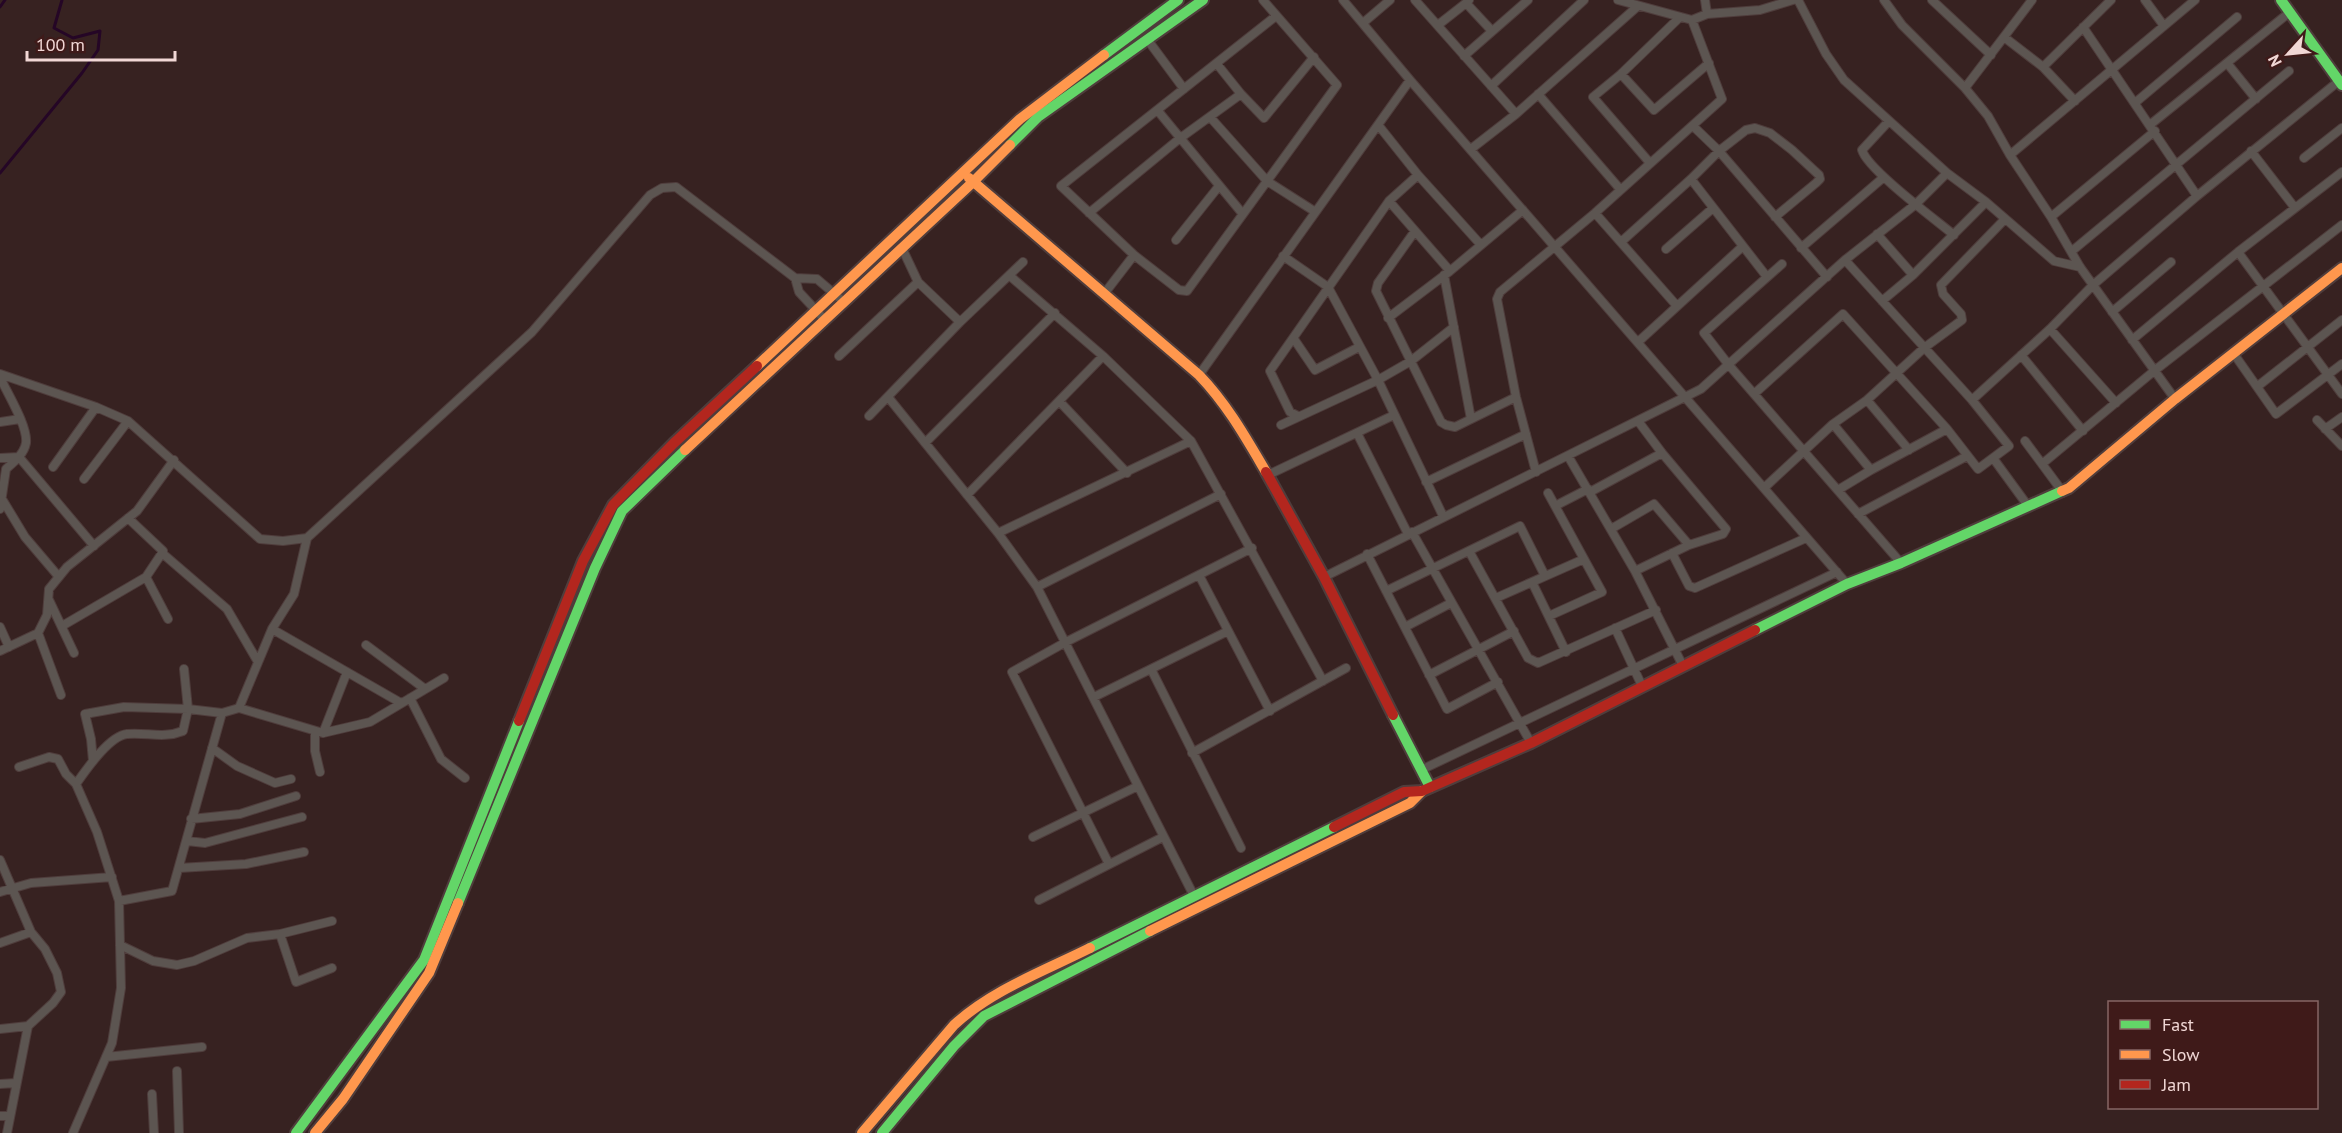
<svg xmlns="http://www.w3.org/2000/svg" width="2342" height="1133" font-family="'PT Sans',sans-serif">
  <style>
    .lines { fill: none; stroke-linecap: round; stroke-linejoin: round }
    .stream { stroke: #250626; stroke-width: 3 }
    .street-casing { stroke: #4f3d3c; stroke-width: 10 }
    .fast-casing { stroke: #4f3d3c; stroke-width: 14 }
    .slow-casing { stroke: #4f3d3c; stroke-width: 14 }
    .jam-casing { stroke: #4f3d3c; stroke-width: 14 }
    .street { stroke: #5c5551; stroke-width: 8 }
    .fast { stroke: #63d668; stroke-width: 10 }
    .slow { stroke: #ff974d; stroke-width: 10 }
    .jam { stroke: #b3261e; stroke-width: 10 }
  </style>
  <rect width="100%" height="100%" fill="#372221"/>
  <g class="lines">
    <path class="stream" d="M0,7L5,0
      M0,173L82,73L98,50L100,31L73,38L54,28L62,0"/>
    <g class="street-casing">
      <path id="street" d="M1263,0L1337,85L1187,291L1179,290L1134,255L1061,186L1276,16
        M1343,0L1410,80L1847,584
        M1415,0L1516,114
        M1469,0L1466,3L1492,31
        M1618,0L1692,20L1707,14L1760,10L1793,0
        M1705,0L1707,14
        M1798,0L1826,54L1844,80L1947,173L1986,202L2054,261L2080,267
        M1884,0L1902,25L1965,88L1988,116L2010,155L2051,217L2080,267L2175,399
        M1932,0L1991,55
        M2145,0L2164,26
        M1363,23L1390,0
        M1438,25L1466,3
        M2083,27L2197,196
        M2004,37L2043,67L2075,101
        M1147,39L1184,89
        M1464,56L1528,0
        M2227,63L2256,99
        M1217,64L1241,94L1264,118L1314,57
        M2043,67L2111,0
        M1621,74L1654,110L1709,63
        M1491,86L1584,0
        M1965,88L2032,0
        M1538,94L1620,189
        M2136,102L2237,17
        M1158,111L1242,213
        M1210,117L1267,181L1314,211
        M1888,122L1862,150C1867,169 1936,220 1954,235
        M2151,124L2290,12
        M1379,126L1418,175L1481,245
        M1693,126L1719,151L1827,277
        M1471,149L1516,114L1638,6
        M2251,151L2295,208
        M2010,155L2195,0
        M2304,158L2342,128
        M1650,163L1593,97L1621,74L1680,17
        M1691,179L1767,277
        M1389,201L1450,271
        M1089,213L1179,139L1241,94
        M1595,213L1677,306
        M2051,217L2155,131
        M1415,231L1378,283L1376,291L1441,422L1446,425L1455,427L1516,397
        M1877,234L1913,275L1986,202
        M1176,240L1219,186
        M1621,242L1691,179L1719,151L1746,130L1755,128L1770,133L1792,150L1819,175L1820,179L1816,183L1775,217
        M902,248L918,282L960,322
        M1801,248L1884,177
        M1666,249L1713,208
        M2072,251L2289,71
        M2238,252L2342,394
        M1283,256L1328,287L1378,380L1443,516
        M1782,264L1704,333L1728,364L1901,563
        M1444,275L1471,419
        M1010,276L1103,356L1191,441L1323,681
        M795,278L799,292L825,320
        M1104,294L1134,255
        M1882,301L1913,275
        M2112,312L2171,262
        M1388,318L1450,271L1523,210
        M2050,329L2116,403
        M1294,339L1315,370L1359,347
        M2132,340L2238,252L2342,172
        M1638,342L1742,247
        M2234,354L2276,414L2342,364
        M2021,355L2083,431
        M839,356L918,282
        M0,374L96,407L128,421L260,539L283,541L307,538
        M1199,375L1410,80
        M0,377C7,393 28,426 26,443C24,454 14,462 6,469L0,509
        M2258,386L2342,320
        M1754,394L1843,314L1947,429L1978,469L2009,446L1972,400L1845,260
        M888,397L998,533L1037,587L1194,896
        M1867,400L1909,450
        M1972,400L2050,329L2093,285L2197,196L2339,81
        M1060,402L1127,473
        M869,416L960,322L1023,262
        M1298,416L1290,412L1270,371L1389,201L1418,175
        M2317,420L2342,446
        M0,422L20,419
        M1833,424L1871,470
        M1281,425L1378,380L1411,361L1454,327
        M2325,429L2342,417
        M1357,433L1408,534
        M2025,441L2062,491
        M925,443L1055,313
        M1568,456L1635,571L1683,666
        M0,458L19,457L94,546
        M1993,458L2028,506
        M2042,464L2154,371L2342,225
        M53,467L96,407
        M1536,472L1516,397L1497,299L1500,292L1595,213L1722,99L1692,20
        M1268,475L1394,415
        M84,479L128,421
        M1426,482L1526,434
        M1764,488L1833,424L1867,400L1924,348L1962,320L1961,314L1943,294L1941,285L2005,219
        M1838,490L1871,470L1947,429
        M1590,492L1662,453
        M1548,493L1602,592L1549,616
        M967,495L1103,356
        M2,499L25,537L59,577
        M1555,506L1588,489
        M1858,514L1967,456
        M1611,529L1654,504L1689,545
        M1412,532L1531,743
        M998,533L1191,441
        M1469,551L1528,658L1538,663L1656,610
        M162,553L227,609L258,662
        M1672,553L1689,586L1695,588L1806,538
        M1367,554L1447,709L1498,682
        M1635,571L1689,545L1723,534L1726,529L1662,453L1638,421
        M1199,575L1270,711
        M146,577L168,619
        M1324,577L1701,389L1845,260L1916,204L1947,173
        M1532,582L1566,652
        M1037,587L1221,494
        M1386,591L1520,526L1545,576
        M1496,598L1584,559
        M49,600L74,653
        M62,626L146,577L162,553L163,551L128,518
        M0,627L9,647
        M1405,627L1451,603
        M1615,628L1642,686
        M272,629L401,703
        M38,633L61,695
        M366,645L425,689
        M0,651L38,633L47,615L49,589L67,567L137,511L174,460
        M1151,669L1241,848
        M1429,675L1514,631
        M1094,697L1228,631
        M410,698L441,759L465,778
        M239,708L272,629L294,594L307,538L532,332L650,195L662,188L676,187L795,278L817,279L844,302
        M315,732V751L320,772
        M323,733L347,672
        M212,748L237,766L275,783L291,779
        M1192,753L1346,668
        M93,761L91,739L85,714L124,707L188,709L222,713L239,708L323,733L370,722L444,678
        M19,767L49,757L58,759L66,774L76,784L97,832L119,901L121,988L112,1043L73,1133
        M1421,770L1837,572
        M76,784C86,770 109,736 127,734C147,732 163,739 183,731L188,709L184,669
        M191,819L240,814L296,796
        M1033,837L1138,786
        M187,841L205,843L302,817
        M0,860L31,932L45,949L57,973L61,992L53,1003L28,1026L7,1133
        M1109,864L1012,672L1066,642L1252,548
        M179,868L246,864L304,852
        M0,892L31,883L112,877
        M1039,900L1163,837
        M119,901L172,891L222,713
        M280,934L296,982L332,968
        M0,943L31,932
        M120,945L153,961L177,965L194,961L247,938L280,934L332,921
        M0,1029L28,1026
        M106,1057L202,1047
        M177,1071L179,1133
        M0,1084L16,1083
        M152,1094L154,1133
        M0,1116H10"/>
    </g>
    <g class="fast-casing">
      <path id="fast" d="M2281,0L2342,85
        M1104,55L1178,0
        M1010,145L1038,117L1203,0
        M1755,630L1847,584L1901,563L2062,491
        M1393,715L1430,787
        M458,903L595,568L622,511L685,450
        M1090,948L1334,827
        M296,1133L424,960L519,721
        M882,1133L954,1046L984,1016L1150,931"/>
    </g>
    <g class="slow-casing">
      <path id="slow" d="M969,178L1199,375C1227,404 1246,438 1266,472
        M757,366L1020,119L1104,55
        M685,450L973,182L1010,145
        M2062,491L2069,488L2175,399L2342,268
        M1150,931L1410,803L1422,791
        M315,1133L343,1099L429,973L458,903
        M862,1133L954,1025C992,990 1044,971 1090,948"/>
    </g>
    <g class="jam-casing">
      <path id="jam" d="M1266,472L1324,577L1393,715
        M519,721L583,561L613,505L674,443L757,366
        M1334,827L1404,792L1422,791L1531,743L1755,630"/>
    </g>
    <use href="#street" class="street"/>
    <use href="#fast" class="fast"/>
    <use href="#slow" class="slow"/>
    <use href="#jam" class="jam"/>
  </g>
  <rect x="2108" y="1001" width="210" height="108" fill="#3f1a19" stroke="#866664" stroke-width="1.5"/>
  <rect x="2120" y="1020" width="30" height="9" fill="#63d668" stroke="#866664" stroke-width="1.5"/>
  <text x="2162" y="1031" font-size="18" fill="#f1d7d5">Fast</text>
  <rect x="2120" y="1050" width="30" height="9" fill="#ff974d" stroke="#866664" stroke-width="1.5"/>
  <text x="2162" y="1061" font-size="18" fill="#f1d7d5">Slow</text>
  <rect x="2120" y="1080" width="30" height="9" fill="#b3261e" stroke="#866664" stroke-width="1.5"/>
  <text x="2162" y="1091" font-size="18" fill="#f1d7d5">Jam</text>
  <g transform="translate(2288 54) rotate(243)" stroke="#3f1a19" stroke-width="4.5" paint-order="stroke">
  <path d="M0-4.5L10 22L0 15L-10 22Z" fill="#f1d7d5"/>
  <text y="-9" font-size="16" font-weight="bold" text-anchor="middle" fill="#f1d7d5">N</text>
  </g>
  <path d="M27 51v9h148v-9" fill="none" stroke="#f1d7d5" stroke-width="3"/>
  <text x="36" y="51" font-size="18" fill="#f1d7d5" stroke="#3f1a19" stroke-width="4.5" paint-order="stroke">100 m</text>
</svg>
